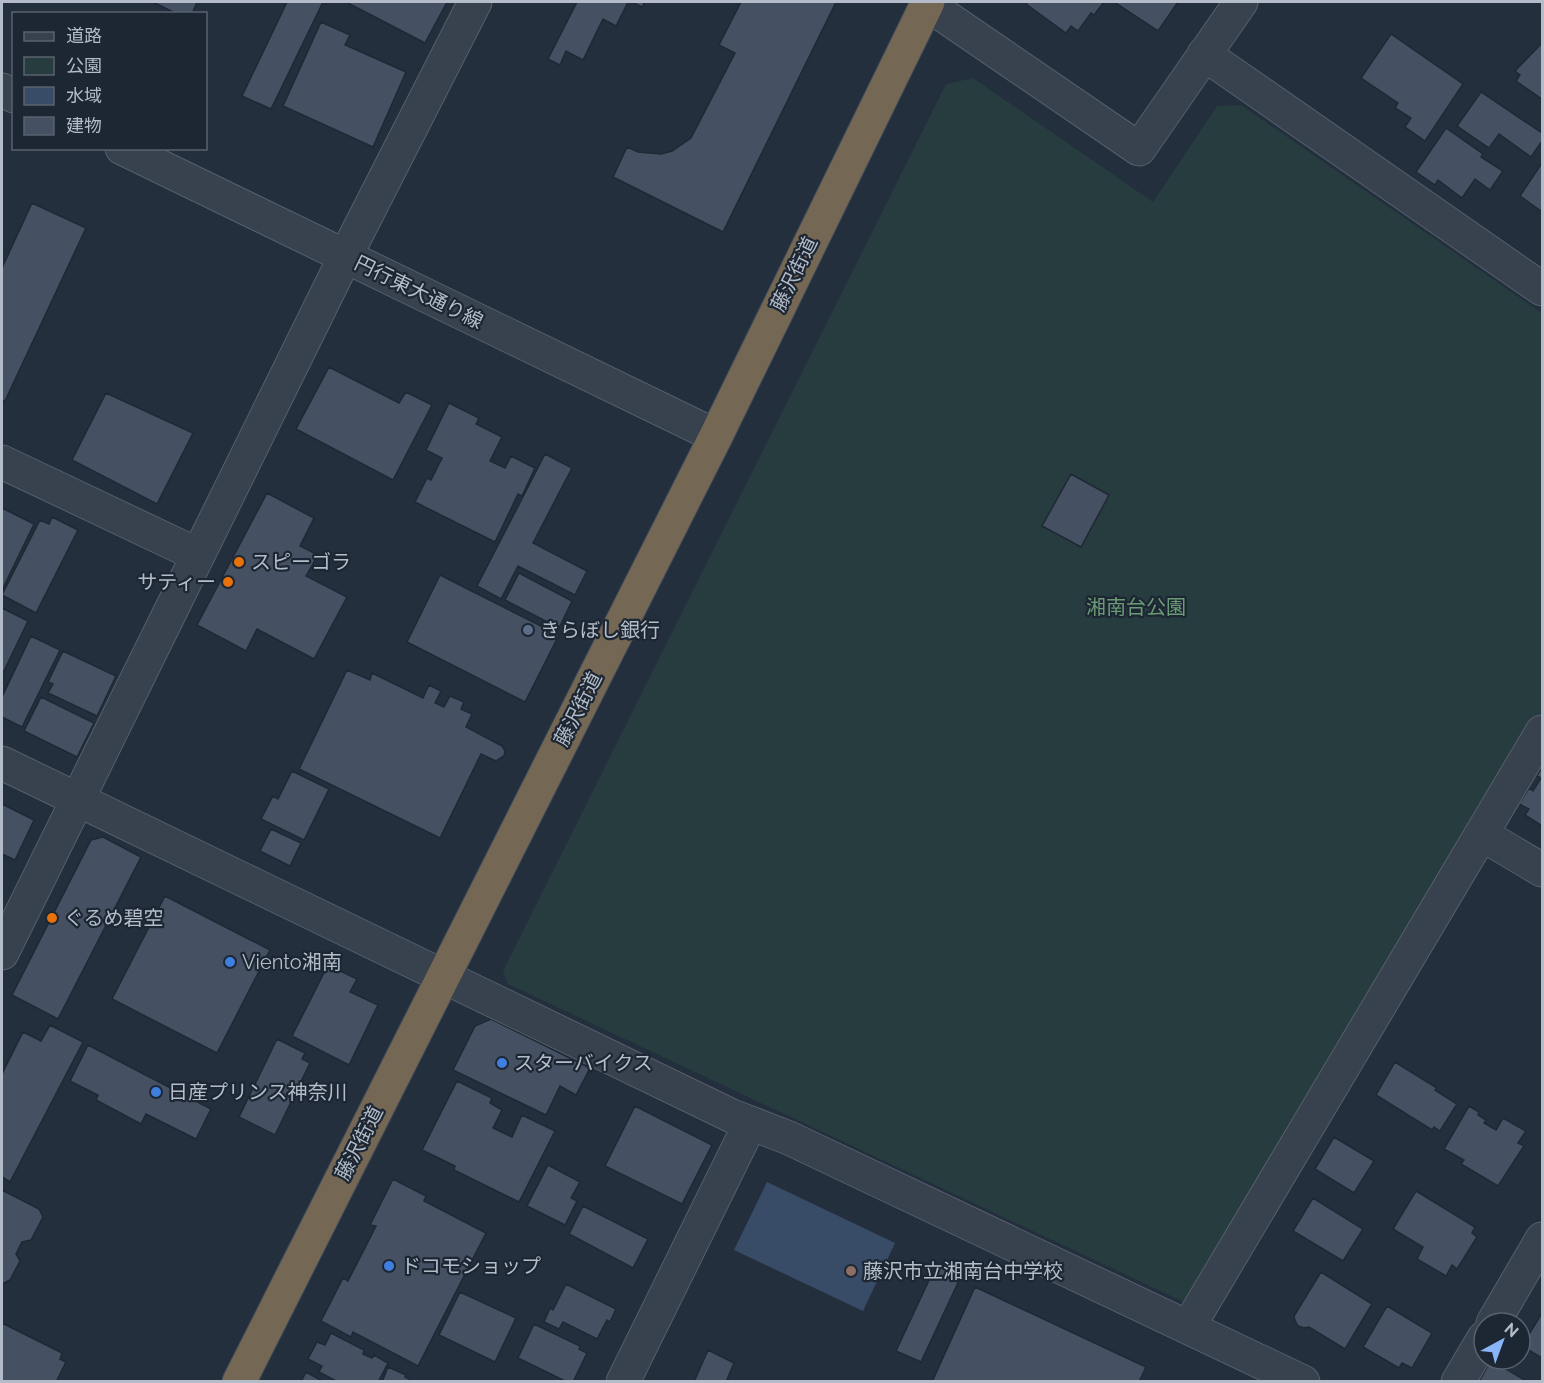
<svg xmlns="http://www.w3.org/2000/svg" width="1544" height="1383" font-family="Raleway,'Noto Sans JP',sans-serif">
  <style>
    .green { fill: #263c3f }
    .water { fill: #394c67 }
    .building { fill: #455162; stroke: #1f2835; stroke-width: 1.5 }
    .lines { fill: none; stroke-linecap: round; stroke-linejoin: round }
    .minor-casing { stroke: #565f6c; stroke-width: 35 }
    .highway-casing { stroke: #434c59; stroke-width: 35 }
    .minor { stroke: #38414e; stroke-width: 33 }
    .highway { stroke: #746855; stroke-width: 33 }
    .food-dot { fill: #e8710a; stroke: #1d2633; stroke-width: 2 }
    .service-dot { fill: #5c6f8a; stroke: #1d2633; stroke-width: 2 }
    .shop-dot { fill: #3f7fe0; stroke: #1d2633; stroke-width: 2 }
    .education-dot { fill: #8d6e63; stroke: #1d2633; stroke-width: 2 }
    .labels { text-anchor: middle; stroke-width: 4.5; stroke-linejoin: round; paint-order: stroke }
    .street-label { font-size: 20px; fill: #b4bcc9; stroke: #1d2633 }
    .poi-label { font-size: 20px; fill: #b4bcc9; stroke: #1d2633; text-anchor: start }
    .park-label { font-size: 20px; fill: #6b9a76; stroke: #1d2633 }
  </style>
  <rect width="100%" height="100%" fill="#242f3e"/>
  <path class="green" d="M973,78L1153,202L1217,106L1241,105L1542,313V712L1188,1304L508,984L503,971L946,84Z"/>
  <path class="water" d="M767,1182L895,1243L863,1311L734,1250Z"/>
  <path class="building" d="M153,2H197L192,14H177Z
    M287,2H323L271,109L242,96Z
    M346,2H447L425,43Z
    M577,2H628L616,26L603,19L583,60L566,51L560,65L548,59Z
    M632,2H645L642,7Z
    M741,2H836L723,232L613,177L627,147L638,152L661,154L672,151L691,138L735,53L719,45Z
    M1028,2H1104L1094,15L1091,13L1078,31L1071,26L1066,33L1026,4Z
    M1114,2H1178L1158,31Z
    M321,22L350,35L345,45L406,72L373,147L283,106Z
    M1391,34L1463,84L1425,141L1405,127L1411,118L1395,108L1398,103L1361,78Z
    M1542,43V99L1516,81L1520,75L1515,71Z
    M1481,92L1542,133V141L1531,157L1499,134L1489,148L1457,126Z
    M1446,128L1483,154L1481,157L1503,171L1490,190L1475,179L1462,198L1438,180L1435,185L1416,172Z
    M1542,163V209L1541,211L1520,196Z
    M32,203L86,228L5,401L2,400V268Z
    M329,367L399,403L406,392L432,405L393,480L296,429Z
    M106,393L193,433L157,504L72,460Z
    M449,403L479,418L476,424L502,437L490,461L505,468L511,456L535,468L522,496L518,494L495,542L415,502L427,478L431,480L442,458L426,450Z
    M545,454L572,468L533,543L587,571L575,595L518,566L501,599L477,586Z
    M1071,474L1109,495L1081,547L1042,526Z
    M267,493L314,518L300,546L318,555L306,576L347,597L314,659L257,629L246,651L197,625Z
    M2,508L34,524L2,590Z
    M52,517L78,530L36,613L2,595L40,520L49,524Z
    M519,573L572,601L559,628L505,600Z
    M440,575L559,635L525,702L407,642Z
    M2,608L28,621L2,675Z
    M31,636L60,650L22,727L2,717V697Z
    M63,651L116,676L97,716L48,693L53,684L48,682Z
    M347,670L370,680L372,673L423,698L429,685L441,691L435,703L444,707L450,696L464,702L461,709L472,714L466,727L502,746L505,751L504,756L496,761L481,754L440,838L299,769Z
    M41,697L94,723L77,757L24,731Z
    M1542,767V826L1525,815L1529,809L1519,804L1529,788L1533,791L1541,778L1537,776Z
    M292,771L329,789L304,840L261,819L273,796L278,799Z
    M2,804L34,820L15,860L2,854Z
    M271,829L301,843L290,866L260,851Z
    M103,837L141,857L58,1019L12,995L91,840Z
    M165,896L270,950L217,1053L112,999Z
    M328,965L357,979L350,992L378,1005L349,1065L292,1036Z
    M491,1019L590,1068L576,1095L560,1086L546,1115L453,1070L475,1026Z
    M50,1025L83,1042L10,1182L2,1177V1074L23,1032L41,1041Z
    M277,1039L305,1053L302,1059L310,1063L275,1135L239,1117Z
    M88,1045L211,1109L196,1139L146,1114L141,1124L96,1100L98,1095L70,1081Z
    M1395,1062L1437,1088L1435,1090L1457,1104L1440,1131L1434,1127L1432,1130L1376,1095Z
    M457,1081L492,1098L490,1103L502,1110L493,1128L512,1137L522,1115L555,1131L519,1202L454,1170L455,1166L422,1150Z
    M635,1106L712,1145L682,1204L605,1166Z
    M1469,1106L1479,1112L1478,1115L1486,1120L1484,1123L1496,1130L1503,1118L1526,1131L1518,1143L1524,1146L1498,1186L1461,1164L1464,1160L1444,1149Z
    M1334,1137L1374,1161L1354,1193L1315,1169Z
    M548,1165L580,1182L571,1198L577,1201L565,1225L527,1206Z
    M393,1179L426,1196L424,1201L486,1233L418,1366L353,1332L351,1337L321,1321L343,1278L348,1281L376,1226L370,1225Z
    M2,1190L39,1209L43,1217L31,1240L22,1242L16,1254L20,1261L10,1280L2,1284Z
    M1416,1191L1475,1227L1472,1233L1477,1237L1457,1269L1452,1265L1446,1276L1417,1259L1423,1247L1393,1229Z
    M1313,1198L1363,1229L1343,1261L1293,1231Z
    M583,1206L648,1239L633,1268L569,1234Z
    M937,1263L962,1274L921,1362L896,1351Z
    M1321,1272L1372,1304L1345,1349L1309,1327L1304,1328L1298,1326L1295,1321L1294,1316Z
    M566,1284L616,1309L610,1322L607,1320L597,1339L563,1322L559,1329L544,1322L550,1308L553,1310Z
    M975,1287L1146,1367L1139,1382H932Z
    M460,1292L516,1318L495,1362L439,1335Z
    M1387,1306L1432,1333L1412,1368L1402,1363L1399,1368L1363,1347Z
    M1542,1313V1358L1522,1346Z
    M2,1323L62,1353L60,1359L66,1362L56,1382H2Z
    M534,1324L580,1346L579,1349L587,1353L573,1382H567L518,1358Z
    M331,1333L364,1350L363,1354L372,1358L374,1355L388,1363L378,1382H338L319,1372L322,1366L308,1359L317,1342L325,1345Z
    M708,1350L734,1363L726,1382H694Z
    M1491,1360L1528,1382H1479Z
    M388,1367L406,1375L405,1377L414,1382H382Z
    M306,1372L324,1382H301Z"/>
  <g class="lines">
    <g class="minor-casing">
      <path id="minor" d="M927,4L1139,149L1241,2
        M1204,54L1542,289
        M2,90L14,96
        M122,148L716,436
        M2,462L198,555
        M2,763L732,1116L789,1138L1303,1382
        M1483,835L1542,870
        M2,953L345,257L475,2
        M1493,1323L1542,1239
        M1189,1326L1542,732
        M623,1382L750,1124
        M1458,1382L1484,1338"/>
    </g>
    <g class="highway-casing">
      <path id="highway" d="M239,1382L716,436L928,2"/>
    </g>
    <use href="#minor" class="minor"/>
    <use href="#highway" class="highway"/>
  </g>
  <g class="food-dot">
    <circle cx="239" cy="562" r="6"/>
    <circle cx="228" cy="582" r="6"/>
    <circle cx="52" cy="918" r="6"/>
  </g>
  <circle class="service-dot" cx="528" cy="630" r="6"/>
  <g class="shop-dot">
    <circle cx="230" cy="962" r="6"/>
    <circle cx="502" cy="1063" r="6"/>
    <circle cx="156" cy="1092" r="6"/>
    <circle cx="389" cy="1266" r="6"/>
  </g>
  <circle class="education-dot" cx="851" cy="1271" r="6"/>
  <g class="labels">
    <g class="street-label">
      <text transform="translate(794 274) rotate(-64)" y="7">藤沢街道</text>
      <text transform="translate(419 292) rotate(26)" y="7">円行東大通り線</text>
      <text transform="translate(578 709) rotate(-63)" y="7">藤沢街道</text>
      <text transform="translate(359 1143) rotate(-63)" y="7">藤沢街道</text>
    </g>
    <g class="poi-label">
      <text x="251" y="569">スピーゴラ</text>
      <text x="216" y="589" text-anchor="end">サティー</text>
      <text x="540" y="637">きらぼし銀行</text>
      <text x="64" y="925">ぐるめ碧空</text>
      <text x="242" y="969">Viento湘南</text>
      <text x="514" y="1070">スターバイクス</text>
      <text x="168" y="1099">日産プリンス神奈川</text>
      <text x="401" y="1273">ドコモショップ</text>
      <text x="863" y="1278">藤沢市立湘南台中学校</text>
    </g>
    <g class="park-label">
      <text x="1136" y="614">湘南台公園</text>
    </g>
  </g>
  <rect width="1544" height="1383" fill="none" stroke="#b4bcc9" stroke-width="6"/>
  <rect x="12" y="12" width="195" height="138" fill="#1d2633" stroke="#59626f" stroke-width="1.5"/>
  <rect x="24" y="32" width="30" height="9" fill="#38414e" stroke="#59626f" stroke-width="1.5"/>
  <text x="66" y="42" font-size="18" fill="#b4bcc9">道路</text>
  <rect x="24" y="57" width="30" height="18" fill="#263c3f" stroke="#59626f" stroke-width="1.5"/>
  <text x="66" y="72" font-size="18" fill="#b4bcc9">公園</text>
  <rect x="24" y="87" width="30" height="18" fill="#394c67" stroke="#59626f" stroke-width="1.5"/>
  <text x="66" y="102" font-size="18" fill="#b4bcc9">水域</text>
  <rect x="24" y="117" width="30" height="18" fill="#455162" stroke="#59626f" stroke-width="1.5"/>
  <text x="66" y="132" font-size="18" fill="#b4bcc9">建物</text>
  <g transform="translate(1502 1341) rotate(41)"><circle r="28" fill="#1d2633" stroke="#59626f" stroke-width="1.5"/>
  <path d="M0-4.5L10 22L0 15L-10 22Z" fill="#8ab4f8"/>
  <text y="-9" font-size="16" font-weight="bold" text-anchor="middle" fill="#b4bcc9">N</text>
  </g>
</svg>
